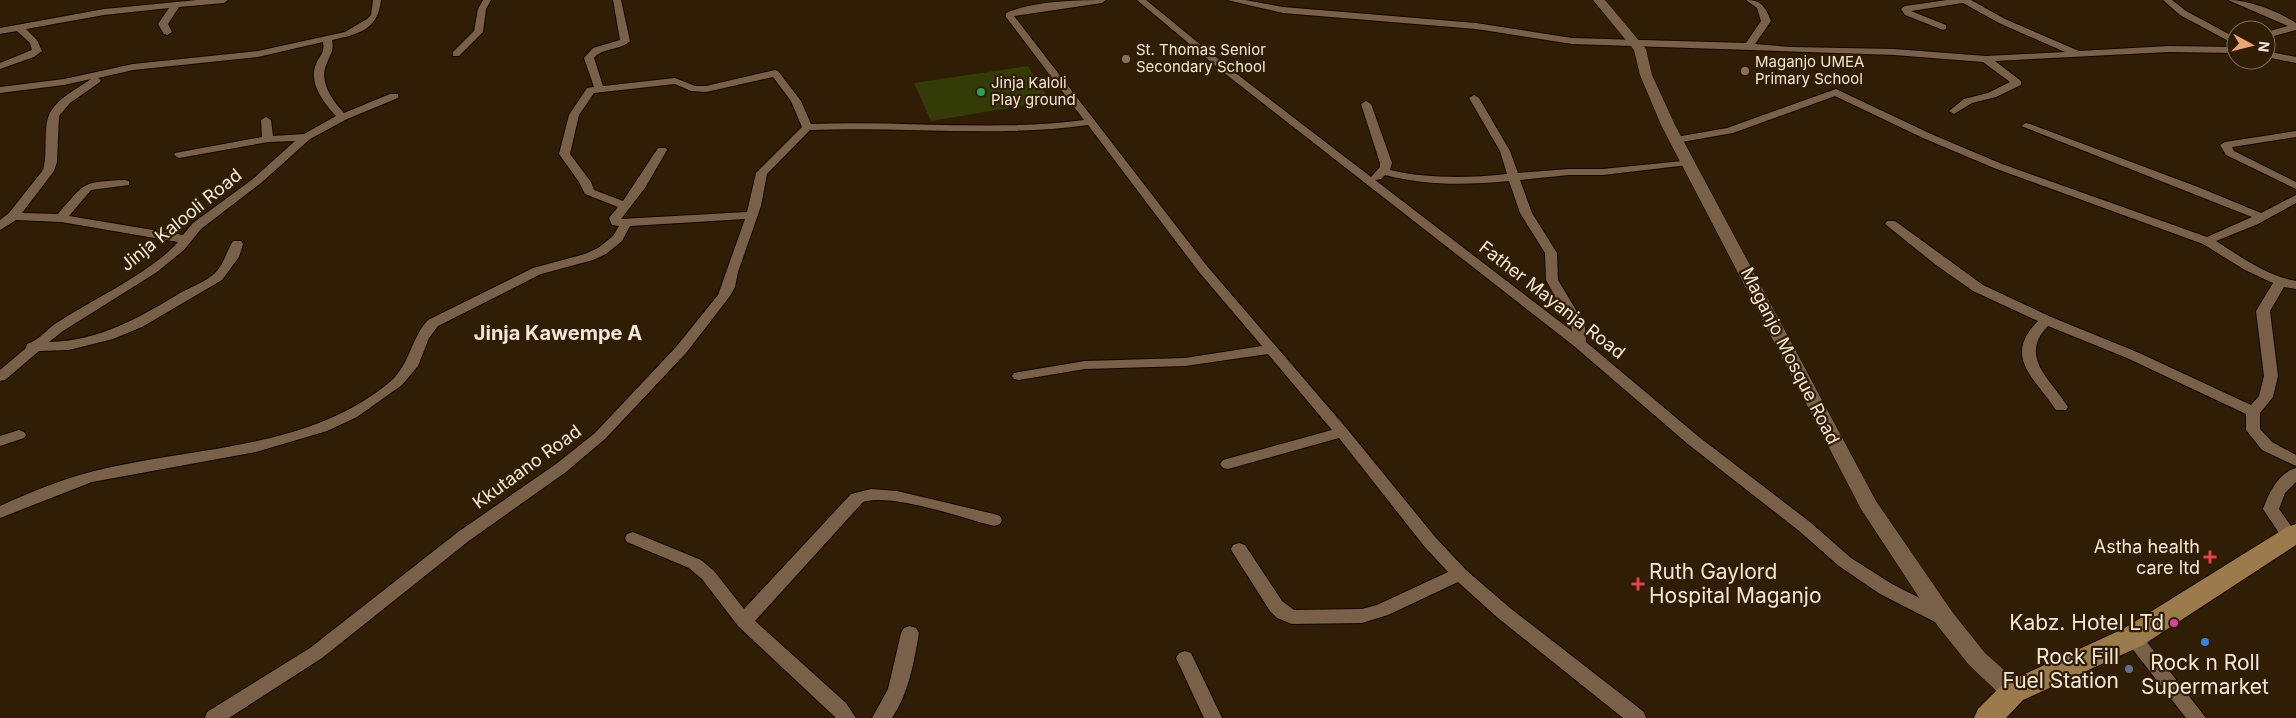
<svg xmlns="http://www.w3.org/2000/svg" width="2296" height="718" font-family="Inter,sans-serif">
  <style>
    .green { fill: #333b07 }
    .lines { fill: none; stroke-linecap: round; stroke-linejoin: round }
    .minor-casing { stroke: #170600; stroke-width: 2 }
    .tertiary-casing { stroke: #170600; stroke-width: 1 }
    .primary-casing { stroke: #170600; stroke-width: 2 }
    .minor { fill: #786148; fill-rule: evenodd }
    .tertiary { fill: #786148; fill-rule: evenodd }
    .primary { fill: #9b7b4b; fill-rule: evenodd }
    .education-dot { fill: #8d6e63; stroke: #301d05; stroke-width: 2 }
    .leisure-dot { fill: #2e9e5b; stroke: #301d05; stroke-width: 2 }
    .health-dot { fill: #e0444e; stroke: #301d05; stroke-width: 2 }
    .hotel-dot { fill: #d1479c; stroke: #301d05; stroke-width: 2 }
    .shop-dot { fill: #3f7fe0; stroke: #301d05; stroke-width: 2 }
    .service-dot { fill: #5c6f8a; stroke: #301d05; stroke-width: 2 }
    .labels { text-anchor: middle; stroke-width: 4.5; stroke-linejoin: round; paint-order: stroke }
    .far-poi-label { font-size: 15px; fill: #f4e7d9; stroke: #301d05; text-anchor: start }
    .street-label { font-size: 18px; fill: #f4e7d9; stroke: #301d05 }
    .poi-label { font-size: 18px; fill: #f4e7d9; stroke: #301d05; text-anchor: end }
    .quarter-label { font-size: 20px; font-weight: bold; fill: #f4e7d9; stroke: #301d05 }
    .near-poi-label { font-size: 21px; fill: #f4e7d9; stroke: #301d05; text-anchor: end }
  </style>
  <rect width="100%" height="100%" fill="#301d05"/>
  <path class="green" d="M1028,66L1050,101L931,121L914,83Z"/>
  <g class="lines">
    <g class="minor-casing">
      <path id="minor" d="M197,0H228L224,3L179,7L168,24L172,32L167,35L164,34L158,24L169,8L104,15L26,29L37,40L42,51L34,57L0,69V63L32,50L30,43L17,31L0,34V28L104,9Z
        M373,0H381C378,30 359,34 332,40C334,51 331,53 327,63C318,81 332,100 344,113L390,94H398V98L347,119L310,139L261,183L201,229L184,250L157,272L63,331L49,342C99,341 139,318 180,293C191,287 205,282 214,274C224,265 226,252 233,241H241L243,244L239,257L222,280L142,327L113,339L69,350L39,351L5,380L0,381V370L26,348L27,344C38,341 46,330 55,324C90,301 152,272 178,242L61,222L16,220L0,230V220L9,213L43,170C48,154 43,129 49,115C56,99 77,89 91,79L64,85L0,93V87L64,79L133,64L258,51L345,32L367,19L371,15ZM323,42C325,53 320,55 316,64C308,83 324,103 336,116L304,134L273,136L271,120L266,117L261,120L262,137L175,153L174,155L179,158L268,142L295,141L253,179L193,223L183,235L69,216L91,190L129,185V181L125,180C81,182 86,182 58,214L22,213L54,171L57,162L59,116L70,103L100,82L101,80L98,78L133,70L258,57Z
        M483,0H491L486,9L483,32L459,56H453V52L474,31L478,9Z
        M613,0H621L630,41C620,51 603,47 594,58L603,86L675,78L695,86H706L775,70L778,71L801,101L811,124C902,120 993,132 1084,120L1006,17V13C1033,1 1077,0 1106,0L1102,3L1014,16L1207,266L1347,429L1436,538L1466,570L1510,608L1644,712L1646,718H1623L1498,618L1458,582L1388,615L1362,623L1292,624L1277,618L1270,611L1233,553L1231,549L1233,545L1239,543L1245,545L1282,601L1294,610L1362,609L1377,605L1448,572L1424,546L1339,438L1228,469L1223,468L1220,464L1223,460L1332,430L1268,354L1185,366L1085,369L1019,380L1014,379L1012,376L1014,373L1019,372L1085,361L1185,358L1262,346L1199,272L1088,125C996,138 903,126 810,130L767,174L761,206L738,272L735,287L730,296L686,353L605,439L566,472L470,540L322,658L229,718H205L207,712L310,648L458,532L556,464L595,433L676,347L718,295L745,219L630,226L622,241L606,254L593,260L541,274L438,326L429,338L418,366L402,385L357,417L327,431L256,452L92,482L0,518V506C35,490 70,476 107,468C203,446 312,448 391,381C410,364 411,338 428,320L533,268L585,254L598,248L613,236L619,226L612,225L609,218L618,207L585,194L579,182L559,154L569,115L587,88L594,87L584,58L593,48L620,40ZM773,77L791,101L802,127L756,173L747,212L621,219L645,188L667,150L666,148H658L623,201L594,190L591,182L570,154L579,115L594,93L675,84L691,91L706,92Z
        M1137,0H1146L1229,68L1371,177L1380,167V163L1361,104L1366,101L1371,104L1392,163L1390,170C1428,179 1469,178 1507,174L1500,151L1469,98L1474,95L1479,98L1510,151L1518,173L1569,169H1603L1692,160L1694,162L1688,165L1603,175H1569L1520,180L1532,213L1557,253L1558,280L1585,325L1586,342L1699,437L1810,522L1851,558L1892,584L1949,613L1952,618L1949,623L1943,625L1937,623L1880,594L1839,566L1798,530L1689,445L1574,346L1223,72ZM1385,175C1426,186 1468,185 1509,181L1520,213L1545,253L1546,280L1571,325L1572,331L1375,180L1381,179Z
        M1227,0H1245L1283,7L1476,23L1572,38L1746,43L1761,21L1757,8L1746,0C1762,0 1765,7 1771,21L1755,44L1791,47L1894,49L1986,56L2065,52L1999,23L1963,3L1911,11L1946,25V29L1943,30L1905,15L1901,9L1905,6L1947,0H1971L2005,19L2079,51L2169,46L2236,47V53L2169,52L1995,61L2021,81V85L1996,97L1972,103L1954,114L1949,111L1964,99L1988,93L2010,82L1983,62L1894,55L1572,44L1476,29L1283,13Z
        M2163,0H2172L2186,11L2236,38V45L2180,15Z
        M2228,0C2250,0 2277,11 2296,23V30L2266,38V32L2288,26Z
        M2266,51L2296,57V63L2266,57Z
        M1836,89L1931,134L2002,164L2207,237L2252,217L2021,126L2026,123L2030,124L2198,187L2261,213L2296,195V203L2258,224L2216,241C2241,257 2267,276 2296,281V289L2284,287L2270,311L2278,376L2273,397L2260,413V429L2272,442L2296,455V466L2262,450L2246,430V414L2127,358L2048,326C2018,357 2051,379 2068,407L2066,410H2056C2035,378 2002,357 2038,321L1973,291L1936,265L1885,224L1887,221H1895L1983,285L2051,317L2137,352L2251,405L2259,396L2264,376L2256,311L2273,283L2245,270L2203,244L1994,168L1923,138L1835,96L1733,133L1676,143L1671,140L1676,137L1727,128Z
        M2296,131V137L2232,147L2234,151L2296,182V189L2226,155L2220,145L2225,142Z
        M19,430L24,432L26,435L24,438L0,446V436Z
        M2296,468V482L2285,493L2279,509L2296,533L2295,539H2283L2263,509C2269,493 2278,473 2296,468Z
        M871,489L897,491L994,514L1000,516L1002,520L1000,524L994,526C962,518 893,493 863,502L755,621L846,703L856,718H836L738,626L702,579L689,568L627,542L625,538L627,534L633,532L701,560L714,571L744,609L851,494Z
        M910,626L916,628L919,633C914,662 909,693 892,718H872L888,689L901,633L904,628Z
        M2133,630L2139,632L2206,718H2186L2127,642L2124,637L2127,632Z
        M1185,651L1191,653L1222,718H1204L1176,658L1179,653Z"/>
    </g>
    <g class="tertiary-casing">
      <path id="tertiary" d="M1593,0H1605L1646,49L1652,75L1675,125L1876,501L1953,613L1985,653L2021,685L2025,692L2021,699L2013,702L2005,699L1969,665L1937,625L1861,509L1661,125L1640,75L1634,50Z"/>
    </g>
    <g class="primary-casing">
      <path id="primary" d="M2296,524V545L2143,645L2023,700L2006,718H1974L1978,709L2003,684L2123,629L2287,527Z"/>
    </g>
    <use href="#minor" class="minor"/>
    <use href="#tertiary" class="tertiary"/>
    <use href="#primary" class="primary"/>
  </g>
  <g class="education-dot">
    <circle cx="1126" cy="59" r="5"/>
    <circle cx="1745" cy="71" r="5"/>
  </g>
  <circle class="leisure-dot" cx="981" cy="92" r="5"/>
  <g class="health-dot">
    <path d="M2207.5 549.5h5v5h5v5h-5v5h-5v-5h-5v-5h5z"/>
    <path d="M1635.5 576.5h5v5h5v5h-5v5h-5v-5h-5v-5h5z"/>
  </g>
  <circle class="hotel-dot" cx="2174" cy="623" r="5"/>
  <circle class="shop-dot" cx="2205" cy="642" r="5"/>
  <circle class="service-dot" cx="2129" cy="669" r="5"/>
  <g class="labels">
    <g class="far-poi-label">
      <text x="1136" y="55">St. Thomas Senior<tspan x="1136" dy="17">Secondary School</tspan></text>
      <text x="1755" y="67">Maganjo UMEA<tspan x="1755" dy="17">Primary School</tspan></text>
      <text x="991" y="88">Jinja Kaloli<tspan x="991" dy="17">Play ground</tspan></text>
    </g>
    <g class="street-label">
      <text transform="translate(181 220) rotate(-39)" y="6">Jinja Kalooli Road</text>
      <text transform="translate(1552 300) rotate(38)" y="6">Father Mayanja Road</text>
      <text transform="translate(1790 356) rotate(63)" y="6">Maganjo Mosque Road</text>
      <text transform="translate(527 467) rotate(-36)" y="6">Kkutaano Road</text>
    </g>
    <g class="poi-label">
      <text x="2200" y="553">Astha health<tspan x="2200" dy="21">care ltd</tspan></text>
    </g>
    <g class="quarter-label">
      <text x="558" y="340">Jinja Kawempe A</text>
    </g>
    <g class="near-poi-label">
      <text x="1649" y="579" text-anchor="start">Ruth Gaylord<tspan x="1649" dy="24">Hospital Maganjo</tspan></text>
      <text x="2164" y="630">Kabz. Hotel LTd</text>
      <text x="2119" y="664">Rock Fill<tspan x="2119" dy="24">Fuel Station</tspan></text>
      <text x="2205" y="670" text-anchor="middle">Rock n Roll<tspan x="2205" dy="24">Supermarket</tspan></text>
    </g>
  </g>
  <g transform="translate(2251 45) rotate(97)"><circle r="24" fill="#301d05" stroke="#7e6e5a"/>
  <path d="M0-4L9 19L0 12L-9 19Z" fill="#efa376"/>
  <text y="-8" font-size="14" font-weight="bold" text-anchor="middle" fill="#f4e7d9">N</text>
  </g>
</svg>
